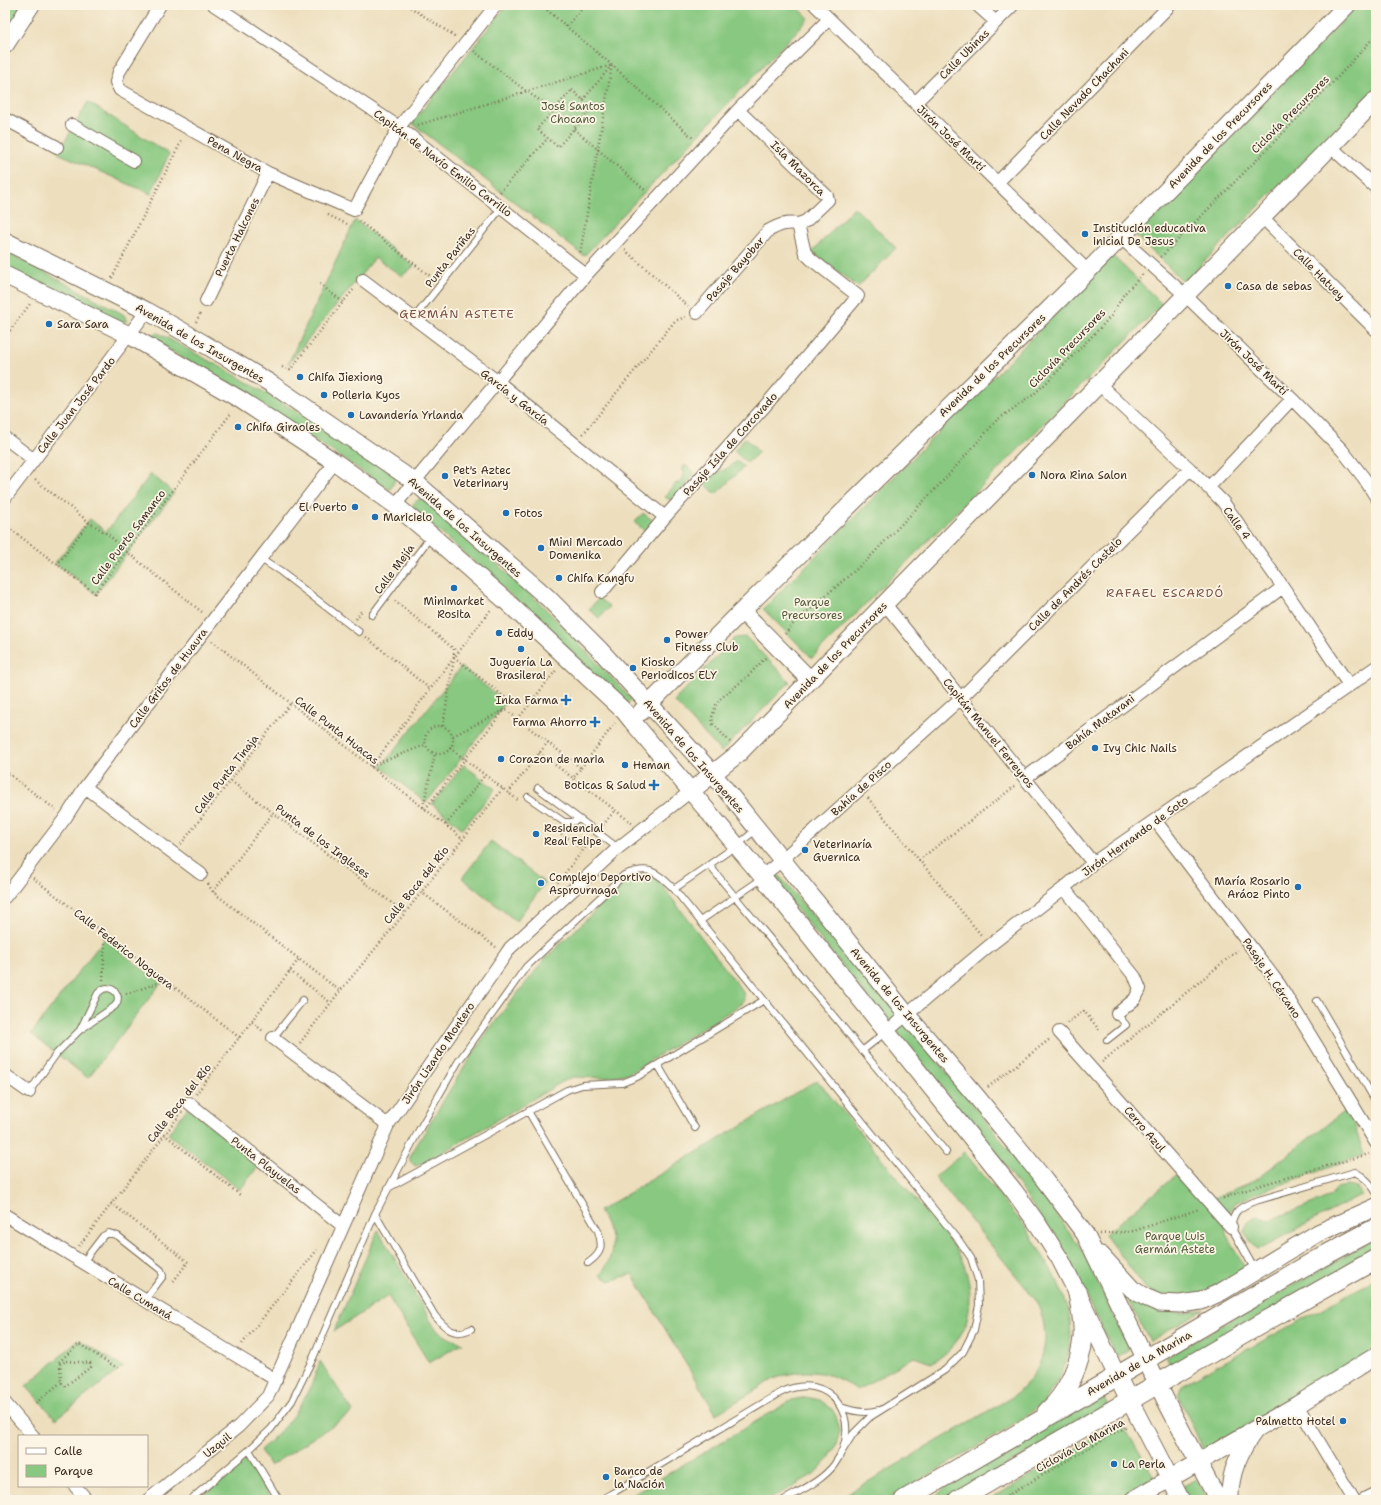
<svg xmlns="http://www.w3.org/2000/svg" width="1381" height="1505" font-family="'Shantell Sans',sans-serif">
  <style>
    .green { fill: #88c880; stroke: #62794f }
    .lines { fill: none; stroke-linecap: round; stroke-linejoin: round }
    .lane-casing { stroke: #796956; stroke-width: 8 }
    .street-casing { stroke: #796956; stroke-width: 14 }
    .secondary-casing { stroke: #796956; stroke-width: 19 }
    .primary-casing { stroke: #796956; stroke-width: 21 }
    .path { stroke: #796956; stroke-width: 2.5; stroke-dasharray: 1 3; stroke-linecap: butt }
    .lane { stroke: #fff; stroke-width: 6 }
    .street { stroke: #fff; stroke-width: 12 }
    .secondary { stroke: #fff; stroke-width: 17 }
    .primary { stroke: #fff; stroke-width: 19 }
    .poi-dot { fill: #1f6fb2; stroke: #fcf5e5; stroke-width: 1.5 }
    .labels { text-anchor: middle; stroke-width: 3.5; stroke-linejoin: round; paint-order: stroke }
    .street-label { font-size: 11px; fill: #3b2a1e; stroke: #fcf5e5 }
    .park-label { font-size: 11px; fill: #52593b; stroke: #fcf5e5 }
    .poi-label { font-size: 11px; fill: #3b2a1e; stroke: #fcf5e5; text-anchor: start }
    .neighbourhood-label { font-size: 12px; letter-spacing: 1px; fill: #795046; stroke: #fcf5e5 }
  </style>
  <rect width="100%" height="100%" fill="#fcf5e5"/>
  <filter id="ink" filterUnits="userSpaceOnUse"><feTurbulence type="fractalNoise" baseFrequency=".025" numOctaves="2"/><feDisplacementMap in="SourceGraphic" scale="8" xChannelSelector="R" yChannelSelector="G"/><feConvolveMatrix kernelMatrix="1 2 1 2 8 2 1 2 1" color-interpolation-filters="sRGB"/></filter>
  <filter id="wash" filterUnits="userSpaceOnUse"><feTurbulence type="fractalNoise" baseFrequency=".012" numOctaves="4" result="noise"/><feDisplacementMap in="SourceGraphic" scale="16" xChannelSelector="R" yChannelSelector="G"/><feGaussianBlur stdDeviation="0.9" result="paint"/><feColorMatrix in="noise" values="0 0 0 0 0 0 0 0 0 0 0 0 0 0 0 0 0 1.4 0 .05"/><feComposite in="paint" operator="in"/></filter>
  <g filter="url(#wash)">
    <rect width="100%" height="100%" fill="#eddfbe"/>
    <path class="green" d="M10,5H27L5,40V13Z
      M507,5H795L809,18L584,256L412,123Z
      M1358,5H1376V88L1184,282L1135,235Z
      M88,102L169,154L151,194L58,153Z
      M854,207L896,248L858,287L812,252Z
      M355,220L414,266L402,276L375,258L288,364Z
      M5,251L123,314L128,321L120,322L5,268Z
      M1113,256L1162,304L812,658L763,609Z
      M158,333L237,376L321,426L397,476L390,490L264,406L192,364L148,336Z
      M745,438L759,452L747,463L734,451Z
      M737,461L744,467L716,494L704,483L712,475L726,469Z
      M685,465L694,472C689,484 681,494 670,500L665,497L676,483L678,484L685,473L682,469Z
      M151,474L174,493L96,594L55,563L90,519L106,532Z
      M420,498L451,522L540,603L632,699L626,705L494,579L410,507Z
      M643,513L655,522L646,532L634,522Z
      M599,598L609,607L599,618L589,609Z
      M746,637L790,682L721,752L674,701L735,638Z
      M461,667L506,702L426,803L381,767Z
      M464,765L495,789L463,829L432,804Z
      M491,841L545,883L516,921L462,878Z
      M776,872L820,924L836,937L996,1133L1082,1250L1129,1349L1116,1357L1067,1255L995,1152L926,1069L771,878Z
      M637,875L649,876L658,880L743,992L744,999L742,1004L630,1073L604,1078L573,1077L562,1082L423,1164L415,1166L410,1161V1157L412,1153L459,1075L488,1031L516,995L546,958L624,883Z
      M104,939L161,983L88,1078L31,1034Z
      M817,1080L956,1249C980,1288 974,1341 931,1363L914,1357L857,1390C830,1370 805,1367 774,1379L716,1414L632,1274L610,1281L600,1275C619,1250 613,1236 599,1211Z
      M188,1107L260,1164L240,1190L168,1134Z
      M1343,1112L1351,1115L1364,1155L1255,1194L1235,1203L1225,1220L1226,1234L1245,1268L1205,1292L1171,1301L1146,1289L1105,1234L1176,1175L1207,1201L1254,1181Z
      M964,1152L1027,1229L1057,1280L1068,1307L1070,1321L1071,1335L1066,1363L1060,1376L1045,1401L1022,1420L887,1500H837L1012,1397C1045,1372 1054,1336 1035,1299L935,1177Z
      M1347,1186L1357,1188L1362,1195L1257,1250L1244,1232L1248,1222L1258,1216L1268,1221L1331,1196L1335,1188Z
      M378,1230L435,1328C444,1336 452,1340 463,1343L429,1363L388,1296L334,1331Z
      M1376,1238V1253L1171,1366L1166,1357Z
      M1376,1279V1349L1204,1451L1178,1395L1182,1385Z
      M1123,1291L1160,1311L1182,1313L1205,1309L1150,1341Z
      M79,1340L123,1367L56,1419L26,1386Z
      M320,1361L353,1412L270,1466L260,1450C290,1425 309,1397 320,1361Z
      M1101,1392L1108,1406L947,1500H932L953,1480Z
      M806,1397L820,1400L832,1409L836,1416L840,1431L836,1446L829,1458L814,1474L769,1500H624L792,1400Z
      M1121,1422L1155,1478L1117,1500H989Z
      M247,1459L272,1500H198Z
      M1196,1479L1209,1500H1188L1180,1488Z"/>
  </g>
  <g filter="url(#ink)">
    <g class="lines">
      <g class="lane-casing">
        <path id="lane" d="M414,318L502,207
          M259,558L281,572L359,632
          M372,615L431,536
          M538,788L618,848
          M528,797L564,822H572L579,819
          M709,865L946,1152
          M674,889L736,846L757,829
          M700,921L763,878
          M107,988C117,989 121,998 115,1006L80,1030L98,993L103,989Z
          M1317,1001L1376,1102
          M273,1038L303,1000
          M1107,1040L1126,1025L1117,1014
          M862,1051L886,1032
          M658,1065L695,1128
          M29,1092L57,1053L80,1030
          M528,1111L598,1231C603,1247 602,1253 588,1263
          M388,1188L567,1090L582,1085L622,1083L637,1077L764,1000
          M375,1214L435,1316C446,1329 454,1337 471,1329
          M83,1262L103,1236L109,1233L118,1236L161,1270L163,1276L145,1300
          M1255,1270L1231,1227C1234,1211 1237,1209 1252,1202L1355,1172C1365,1177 1370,1183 1376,1192
          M841,1407C854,1412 865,1414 878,1410
          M249,1450L279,1500
          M190,1500L249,1450L271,1429L292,1401L313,1358L375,1214L419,1130L458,1062L526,967L624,875C649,865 656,871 674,889L958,1239L971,1258L978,1280L979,1305L974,1330L963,1352L945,1370L870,1417L853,1434L843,1450
          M601,1500L780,1393C831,1367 866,1422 834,1465C822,1481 801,1490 784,1500"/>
      </g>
      <g class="street-casing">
        <path id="street" d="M160,5L119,72L116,82L120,90L268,173L354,210L399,127L496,5
          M214,5L399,127L586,275
          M815,5L1088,271
          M977,5L996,22
          M915,103L1013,5
          M738,110L827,196L828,200L806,221L798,224
          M5,119L57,147
          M72,125L134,161
          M1331,147L1376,188
          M997,183L1170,5
          M1262,217L1376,330
          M1121,238L1185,295L1292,399L1342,450L1364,478L1376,497
          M363,280L497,381L665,517
          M206,301L268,173
          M697,313L768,231C779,225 786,222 798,224
          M1099,384L1190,469L1223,502L1283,587L1349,685
          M5,438L34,460
          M1208,488L1292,399
          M5,498L147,311
          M395,505L586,275L738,110L829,19
          M602,592L665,517L765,406L858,296L812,260L805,253L798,224
          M885,604L1093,863
          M1025,778L1283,587
          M85,787L201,874
          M1155,820L1279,984L1376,1143
          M762,876L776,865L961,698L1190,469
          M1064,888L1135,977L1140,989L1135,999L1117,1014
          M5,897L66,817L85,787L138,717L335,462
          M886,1032L989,946L1064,888L1093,863L1376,667
          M1059,1032L1231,1227
          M273,1038L388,1125
          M5,1075L29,1092
          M189,1103L343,1226
          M5,1215L276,1380
          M5,1403L33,1436
          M1297,1405L1354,1500
          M75,1486L87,1500
          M148,1500L239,1426L268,1396L388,1125L506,954L510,948L618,848L691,791
          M1364,1500L1376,1494"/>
      </g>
      <g class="secondary-casing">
        <path id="secondary" d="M5,45L31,5
          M5,241L147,311L189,335L270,383L415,482L548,598L599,649L713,774L907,1015L976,1096L1039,1173L1085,1234L1166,1401L1218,1500
          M5,275L129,335L241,400L335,462L395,505L431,535L506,601L624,711L632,721L762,876L1014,1191L1039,1226L1060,1259L1078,1294L1117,1376L1181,1500
          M742,611L810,680
          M641,712L742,611L1088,271L1347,5
          M691,791L739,753L1376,100
          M1101,1255L1132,1289L1145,1297L1159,1303L1180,1304L1201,1301L1221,1292L1318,1233L1376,1207
          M1133,1500L1297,1405L1376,1356
          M1230,1500C1229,1474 1239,1451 1255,1430"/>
      </g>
      <g class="primary-casing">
        <path id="primary" d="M1047,1412C1067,1395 1081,1363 1083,1337C1084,1322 1081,1308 1078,1294
          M904,1500L1320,1258L1376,1228
          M958,1500L1266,1321L1376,1259"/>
      </g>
      <path class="path" d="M407,5L456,37
        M541,5L612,65L694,139
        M691,5L696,9
        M567,26L585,5
        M474,51L526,91L554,110
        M572,90L592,108L558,147L537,129Z
        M583,100L611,66
        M418,125L612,65L580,254
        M574,129L646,191
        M500,192L548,138
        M328,215L347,224
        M359,221L434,279
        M625,250L688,306
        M1161,257L1337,78L1376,35
        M112,278L182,140
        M320,284L343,302L354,289
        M196,322L201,312
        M5,337L30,304
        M282,367L290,370L343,302
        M583,434L675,321L685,317
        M35,480L89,522L110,536L127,552L203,613
        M5,525L95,593L232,412
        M57,565L89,522
        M395,601L454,649V657L511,702L505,709L581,768L573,778L632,823
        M356,619L362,610
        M785,634L794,623L868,559L943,481L997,420L1033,395L1045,384L1097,331L1111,316L1124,294L1143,274
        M366,637L430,689
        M212,641L463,839
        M518,719L557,669
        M425 740a14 14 0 1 1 28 0a14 14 0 1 1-28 0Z
        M443,726L454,658
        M453,736L504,710
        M730,742L713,724L712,717L716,705L720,699L747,677L767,656
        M450,748L519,801
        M539,753L573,778
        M371,766L425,745
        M371,767L492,608
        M581,768L615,723
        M5,771L56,810
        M231,781L405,913
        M508,793L548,742
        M868,798L982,936
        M423,807L435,754
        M425,809L505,709
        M446,825L485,775
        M603,825L615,810
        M558,831L583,850
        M181,844L290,704
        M919,860L1015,786
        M33,878L240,1038
        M208,884L213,892L340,991
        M213,892L273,813
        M421,892L496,947
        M550,892L592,839
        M290,971L331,1003
        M103,980L105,934
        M126,994L164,981
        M252,1022L263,1031
        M1067,1023L1084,1011L1101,1032
        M300,1043L340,991L405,913L503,788
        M1102,1062L1238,950
        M988,1087L1050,1039
        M196,1094L299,959
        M164,1134L240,1195
        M1223,1198L1261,1185L1369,1154
        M111,1203L188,1262L172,1283
        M1100,1234L1134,1231L1199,1209
        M79,1246L182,1112
        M242,1344L317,1250
        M66,1361L90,1363L91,1367L65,1386L61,1382L60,1364Z
        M59,1362L79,1344L119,1369
        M36,1403L61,1382
        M1000,1500L1112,1434L1127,1427"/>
      <use href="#lane" class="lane"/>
      <use href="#street" class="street"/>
      <use href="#secondary" class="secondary"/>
      <use href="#primary" class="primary"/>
    </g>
  </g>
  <g class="poi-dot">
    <circle cx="1085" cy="234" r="4"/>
    <circle cx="1228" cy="286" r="4"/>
    <circle cx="49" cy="324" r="4"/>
    <circle cx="300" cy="377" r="4"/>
    <circle cx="324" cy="395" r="4"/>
    <circle cx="351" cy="415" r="4"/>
    <circle cx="238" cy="427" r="4"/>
    <circle cx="1032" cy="475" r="4"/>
    <circle cx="445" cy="476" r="4"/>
    <circle cx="355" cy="507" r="4"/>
    <circle cx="506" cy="513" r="4"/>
    <circle cx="375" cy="517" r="4"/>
    <circle cx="541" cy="548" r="4"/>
    <circle cx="559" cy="578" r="4"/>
    <circle cx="454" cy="588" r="4"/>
    <circle cx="499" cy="633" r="4"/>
    <circle cx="667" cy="640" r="4"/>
    <circle cx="521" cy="649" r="4"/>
    <circle cx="633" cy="668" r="4"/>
    <path d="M564 694h4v4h4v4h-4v4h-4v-4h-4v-4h4z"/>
    <path d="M593 716h4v4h4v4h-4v4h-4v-4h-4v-4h4z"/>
    <circle cx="1095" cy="748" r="4"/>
    <circle cx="501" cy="759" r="4"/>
    <circle cx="625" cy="765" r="4"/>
    <path d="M652 779h4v4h4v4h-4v4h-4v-4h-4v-4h4z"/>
    <circle cx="536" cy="834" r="4"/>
    <circle cx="805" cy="850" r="4"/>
    <circle cx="541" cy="883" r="4"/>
    <circle cx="1298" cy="887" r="4"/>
    <circle cx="1343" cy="1421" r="4"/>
    <circle cx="1114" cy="1464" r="4"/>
    <circle cx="606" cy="1477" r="4"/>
  </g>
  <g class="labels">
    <g class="street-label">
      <text transform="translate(964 54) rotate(-45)" y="4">Calle Ubinas</text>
      <text transform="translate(1084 94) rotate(-46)" y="4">Calle Nevado Chachani</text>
      <text transform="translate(1290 114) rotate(-45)" y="4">Ciclovía Precursores</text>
      <text transform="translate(1220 135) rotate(-46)" y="4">Avenida de los Precursores</text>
      <text transform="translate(951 138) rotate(44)" y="4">Jirón José Martí</text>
      <text transform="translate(235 154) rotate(29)" y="4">Pena Negra</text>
      <text transform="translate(443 163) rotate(37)" y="4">Capitán de Navío Emilio Carrillo</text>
      <text transform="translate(798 168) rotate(45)" y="4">Isla Mazorca</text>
      <text transform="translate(237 237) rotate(-64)" y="4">Puerta Halcones</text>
      <text transform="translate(450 257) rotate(-52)" y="4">Punta Pariñas</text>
      <text transform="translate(735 269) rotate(-49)" y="4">Pasaje Bayobar</text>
      <text transform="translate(1319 274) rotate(45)" y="4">Calle Hatuey</text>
      <text transform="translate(200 343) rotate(30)" y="4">Avenida de los Insurgentes</text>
      <text transform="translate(1067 348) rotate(-46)" y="4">Ciclovía Precursores</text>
      <text transform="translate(1254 362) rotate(44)" y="4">Jirón José Martí</text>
      <text transform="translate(992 365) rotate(-44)" y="4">Avenida de los Precursores</text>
      <text transform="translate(515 397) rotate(38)" y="4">García y García</text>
      <text transform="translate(76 405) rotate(-52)" y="4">Calle Juan José Pardo</text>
      <text transform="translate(730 444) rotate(-48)" y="4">Pasaje Isla de Corcovado</text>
      <text transform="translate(1237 523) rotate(54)" y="4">Calle 4</text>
      <text transform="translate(465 527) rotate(41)" y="4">Avenida de los Insurgentes</text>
      <text transform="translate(128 537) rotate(-53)" y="4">Calle Puerto Samanco</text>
      <text transform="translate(394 569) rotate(-53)" y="4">Calle Mejía</text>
      <text transform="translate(1075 584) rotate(-45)" y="4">Calle de Andrés Castelo</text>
      <text transform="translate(835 655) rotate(-46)" y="4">Avenida de los Precursores</text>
      <text transform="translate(168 678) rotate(-53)" y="4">Calle Gritos de Huaura</text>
      <text transform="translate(1100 722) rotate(-37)" y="4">Bahía Matarani</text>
      <text transform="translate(337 730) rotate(38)" y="4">Calle Punta Huacas</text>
      <text transform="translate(989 733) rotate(51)" y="4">Capitán Manuel Ferreyros</text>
      <text transform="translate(694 756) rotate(49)" y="4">Avenida de los Insurgentes</text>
      <text transform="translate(226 774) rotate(-52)" y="4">Calle Punta Tinaja</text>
      <text transform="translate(861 788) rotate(-42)" y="4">Bahía de Pisco</text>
      <text transform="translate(1135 836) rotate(-36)" y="4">Jirón Hernando de Soto</text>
      <text transform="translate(323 841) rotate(37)" y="4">Punta de los Ingleses</text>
      <text transform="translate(416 885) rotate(-51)" y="4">Calle Boca del Río</text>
      <text transform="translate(124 949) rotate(38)" y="4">Calle Federico Noguera</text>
      <text transform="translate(1272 978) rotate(56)" y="4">Pasaje H. Cércano</text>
      <text transform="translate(900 1005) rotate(50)" y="4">Avenida de los Insurgentes</text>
      <text transform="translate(438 1053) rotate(-56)" y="4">Jirón Lizardo Montero</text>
      <text transform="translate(179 1103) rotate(-52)" y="4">Calle Boca del Río</text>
      <text transform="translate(1145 1129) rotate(49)" y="4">Cerro Azul</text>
      <text transform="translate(266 1165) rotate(38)" y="4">Punta Playuelas</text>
      <text transform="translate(140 1298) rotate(31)" y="4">Calle Cumaná</text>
      <text transform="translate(1139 1363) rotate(-30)" y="4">Avenida de La Marina</text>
      <text transform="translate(217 1445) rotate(-39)" y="4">Uzquil</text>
      <text transform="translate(1080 1445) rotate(-29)" y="4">Ciclovía La Marina</text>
    </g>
    <g class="park-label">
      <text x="573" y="110">José Santos<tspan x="573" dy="13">Chocano</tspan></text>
      <text x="812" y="606">Parque<tspan x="812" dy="13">Precursores</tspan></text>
      <text x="1175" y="1240">Parque Luis<tspan x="1175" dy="13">Germán Astete</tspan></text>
    </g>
    <g class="poi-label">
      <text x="1093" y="232">Institución educativa<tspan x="1093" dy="13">inicial De Jesus</tspan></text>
      <text x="1236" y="290">Casa de sebas</text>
      <text x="57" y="328">Sara Sara</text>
      <text x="308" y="381">Chifa Jiexiong</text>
      <text x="332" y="399">Polleria Kyos</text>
      <text x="359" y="419">Lavandería Yrlanda</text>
      <text x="246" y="431">Chifa Giraoles</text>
      <text x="453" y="474">Pet's Aztec<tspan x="453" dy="13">Veterinary</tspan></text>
      <text x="1040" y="479">Nora Rina Salon</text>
      <text x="347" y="511" text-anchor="end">El Puerto</text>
      <text x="514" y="517">Fotos</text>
      <text x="383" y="521">Maricielo</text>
      <text x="549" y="546">Mini Mercado<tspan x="549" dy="13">Domenika</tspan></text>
      <text x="567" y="582">Chifa Kangfu</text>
      <text x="454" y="605" text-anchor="middle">Minimarket<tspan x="454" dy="13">Rosita</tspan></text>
      <text x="507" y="637">Eddy</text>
      <text x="675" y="638">Power<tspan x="675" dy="13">Fitness Club</tspan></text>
      <text x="521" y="666" text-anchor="middle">Juguería La<tspan x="521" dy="13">Brasilera!</tspan></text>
      <text x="641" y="666">Kiosko<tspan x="641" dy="13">Periodicos ELY</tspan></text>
      <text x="558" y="704" text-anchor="end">Inka Farma</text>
      <text x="587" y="726" text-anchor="end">Farma Ahorro</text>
      <text x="1103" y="752">Ivy Chic Nails</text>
      <text x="509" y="763">Corazon de maria</text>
      <text x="633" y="769">Heman</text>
      <text x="646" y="789" text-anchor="end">Boticas &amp; Salud</text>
      <text x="544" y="832">Residencial<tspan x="544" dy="13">Real Felipe</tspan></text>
      <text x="813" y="848">Veterinaría<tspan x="813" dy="13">Guernica</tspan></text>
      <text x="549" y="881">Complejo Deportivo<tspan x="549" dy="13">Asprournaga</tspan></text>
      <text x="1290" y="885" text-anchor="end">María Rosario<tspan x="1290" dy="13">Aráoz Pinto</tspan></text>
      <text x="1335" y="1425" text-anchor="end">Palmetto Hotel</text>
      <text x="1122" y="1468">La Perla</text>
      <text x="614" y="1475">Banco de<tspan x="614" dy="13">la Nación</tspan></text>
    </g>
    <g class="neighbourhood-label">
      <text x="457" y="318">GERMÁN ASTETE</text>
      <text x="1165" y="597">RAFAEL ESCARDÓ</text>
    </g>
  </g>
  <rect width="1381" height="1505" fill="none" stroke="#fcf5e5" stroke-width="20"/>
  <rect x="18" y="1435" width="130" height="52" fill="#fcf5e5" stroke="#afa495"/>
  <rect x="26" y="1448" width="20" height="6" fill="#ffffff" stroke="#afa495"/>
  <text x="54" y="1455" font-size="12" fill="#3b2a1e">Calle</text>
  <rect x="26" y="1465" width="20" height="12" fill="#88c880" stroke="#afa495"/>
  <text x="54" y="1475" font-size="12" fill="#3b2a1e">Parque</text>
</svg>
